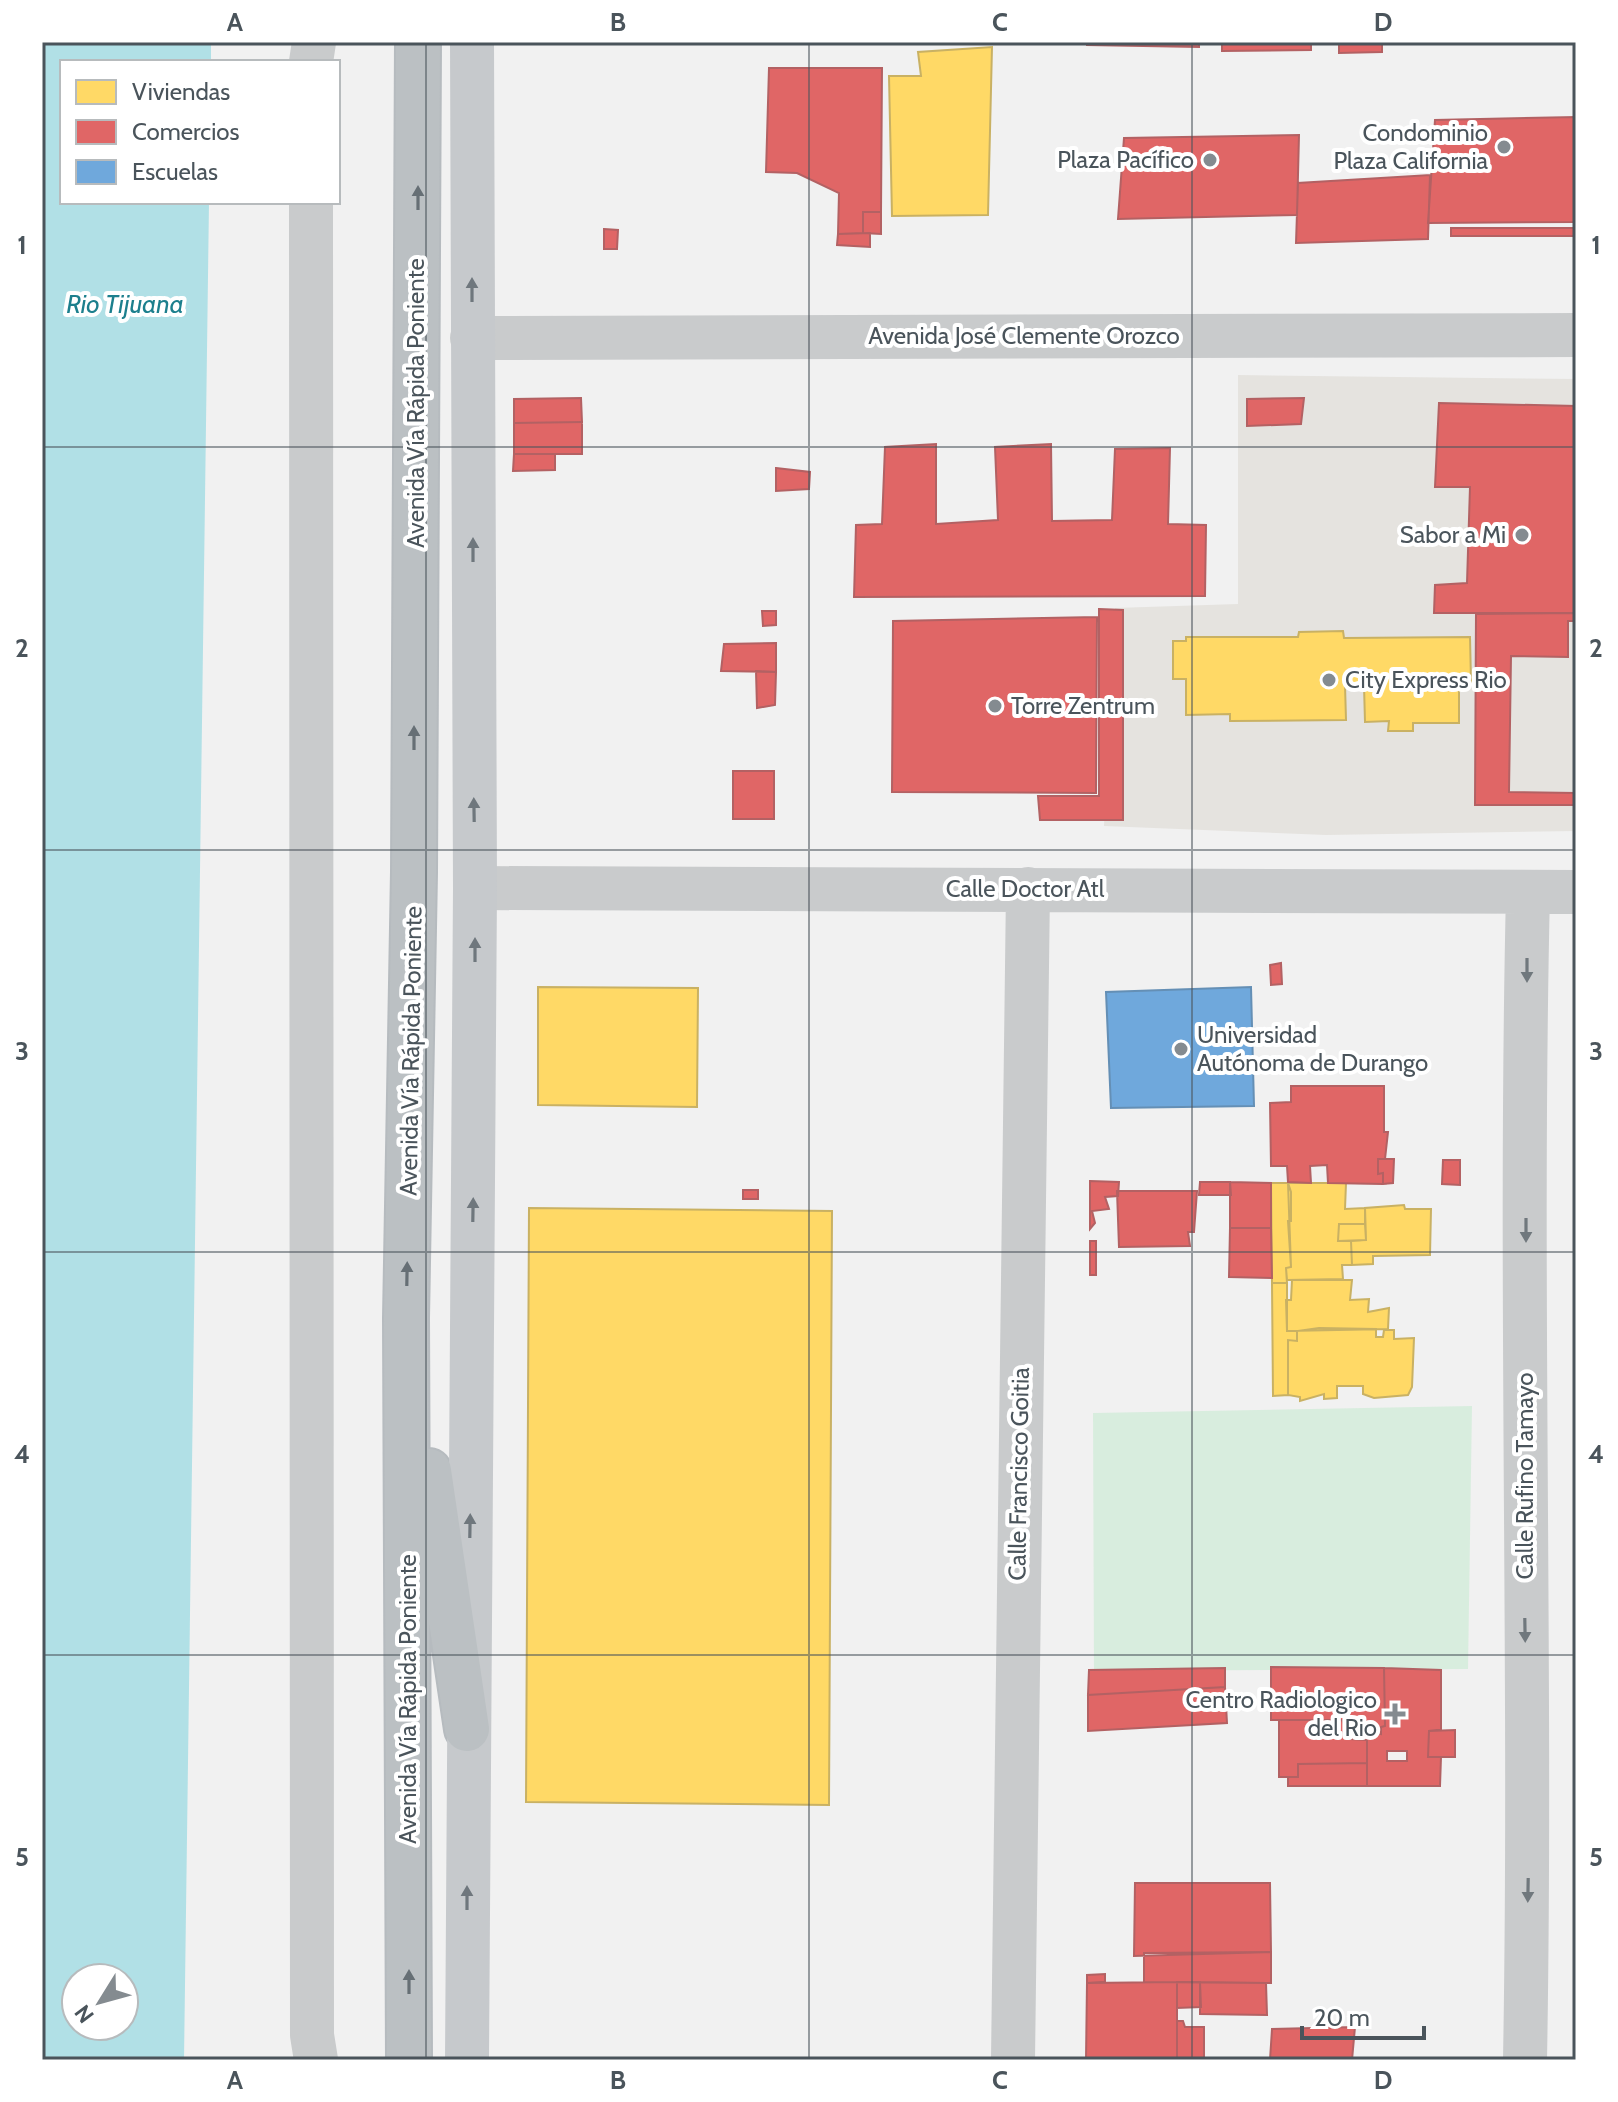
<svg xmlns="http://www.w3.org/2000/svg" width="1618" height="2102" font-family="Cabin,sans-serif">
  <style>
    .commercial { fill: #e5e3df }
    .green { fill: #d8edde }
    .water { fill: #b1e0e6; fill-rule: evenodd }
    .homes { fill: #ffd966; stroke: #c9b163; stroke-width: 2 }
    .shops { fill: #e06666; stroke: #b36163; stroke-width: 2; fill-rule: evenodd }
    .schools { fill: #6fa8dc; stroke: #648fb5; stroke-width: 2 }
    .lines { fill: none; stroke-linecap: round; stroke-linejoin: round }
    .highway-casing { stroke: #b6bbbf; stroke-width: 48 }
    .minor { stroke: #c9cbcc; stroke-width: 44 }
    .major { stroke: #c6c9cc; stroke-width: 44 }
    .highway { stroke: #bbc0c3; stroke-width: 44 }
    .oneway { fill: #666f75 }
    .oneway2 { fill: #6f777d }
    .oneway3 { fill: #70787d }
    .grid { fill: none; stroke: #4a545b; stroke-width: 2; stroke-opacity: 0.55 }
    .poi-dot { fill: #848b90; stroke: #fff; stroke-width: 3 }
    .labels { text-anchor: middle; stroke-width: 8; stroke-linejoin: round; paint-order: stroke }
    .poi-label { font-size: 24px; fill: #4a545b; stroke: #fff; text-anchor: end }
    .street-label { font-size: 24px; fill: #4a545b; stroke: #fff }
    .water-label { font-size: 26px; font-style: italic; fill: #1c7f8d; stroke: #fff }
    .neatline { fill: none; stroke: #4a545b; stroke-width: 3 }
    .grid-label { font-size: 26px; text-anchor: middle; font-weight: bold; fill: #4a545b }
  </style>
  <rect width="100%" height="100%" fill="#f1f1f1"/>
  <path class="commercial" d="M1238,375L1576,379V831L1326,835L1104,826L1115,608L1238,604Z"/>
  <path class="green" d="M1472,1406L1468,1669L1094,1671L1093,1413Z"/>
  <path class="water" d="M42,42H211V62H62V202H209L184,2060H42ZM76,1978H124V2026H76Z"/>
  <path class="homes" d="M992,47L988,215L892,216L889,76H921L918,52Z
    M1343,631L1344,638L1470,637L1471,682H1459V723H1413V731H1388L1389,721L1365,722L1364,685H1345L1346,720L1230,721V714L1186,715V679H1173V641H1186V637H1298L1299,632Z
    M538,987L698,988L697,1107L538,1105Z
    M1271,1183H1288L1291,1192V1221H1288L1291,1267L1286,1268L1287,1283H1272Z
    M1288,1183H1346L1345,1209L1365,1208V1224H1339L1338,1241H1351L1352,1265H1342L1343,1279L1287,1280L1286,1268L1291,1267Z
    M1404,1205L1405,1209H1431L1430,1255L1373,1256V1264L1352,1265L1351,1241L1366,1240L1365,1208Z
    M529,1208L832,1211L829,1805L526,1802Z
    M1339,1224H1365L1366,1240L1338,1241Z
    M1292,1280H1352L1350,1300L1369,1299L1368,1312L1389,1308L1388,1329L1287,1331L1286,1300H1291Z
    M1272,1283H1287V1331H1297V1341L1288,1340V1395L1273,1396Z
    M1319,1328L1376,1329V1337H1383L1384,1330H1394V1339L1414,1338L1412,1387L1408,1395L1374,1398L1363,1394V1386H1337V1398L1324,1399V1394L1300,1401V1397L1288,1395V1340L1297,1341V1331Z"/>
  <path class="shops" d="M1087,42H1199V47L1087,45Z
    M1222,42H1311V50L1222,51Z
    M1339,42H1382V52L1339,53Z
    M769,68H882L881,212H863V233L838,234L839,193L797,173L766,172Z
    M1576,117V222L1428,223L1435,120Z
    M1299,135L1297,215L1118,219L1124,138Z
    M1430,175L1428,239L1296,243L1298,183Z
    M863,212H881V234L863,233Z
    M1451,228H1576V236H1451Z
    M604,229L618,230L617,249H604Z
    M870,233V247L837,245L838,234Z
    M581,398L582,422L514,423V399Z
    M1304,398L1301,424L1247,426V399Z
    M1439,403L1576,406V613H1434L1435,585L1467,583L1470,487H1435Z
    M582,422V454H514V423Z
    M936,444V524L998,520L995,447L1051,444L1052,521L1112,520L1115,449L1170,448L1168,524L1206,525L1205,596L854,597L856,525L882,524L885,447Z
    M514,454H555V470L513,471Z
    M776,468L810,472L809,489L776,491Z
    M1099,609L1123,610V820H1040L1038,796H1099Z
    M762,611H776V625L763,626Z
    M1576,613V805H1475L1476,614Z
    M1097,617L1096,793L892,792L893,621Z
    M1568,621H1576V793L1509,792L1511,656L1568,657Z
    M776,643V672L721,671L724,644Z
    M756,671L776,672L775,705L757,708Z
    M733,771H774V819H733Z
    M1281,963L1282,984L1271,985L1270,965Z
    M1291,1086H1384V1132H1388L1385,1159H1378V1174L1383,1173V1184L1328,1183L1327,1165L1310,1166L1311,1183L1288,1182L1287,1166H1271L1270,1103L1291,1102Z
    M1378,1159H1394L1393,1183L1383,1184V1173L1378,1174Z
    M1443,1160H1460V1185L1442,1184Z
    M1090,1181L1119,1182L1118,1196L1105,1197L1109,1209L1092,1211L1095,1223L1090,1229Z
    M1200,1182H1230L1231,1195H1199Z
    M1230,1182L1271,1183V1228H1230Z
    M743,1190H758V1199H743Z
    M1117,1191H1197L1194,1232H1188L1190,1246L1119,1247Z
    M1230,1228H1271L1272,1278L1229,1277Z
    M1090,1241H1096V1275H1090Z
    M1271,1667L1384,1668L1385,1726L1381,1727V1734L1367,1732V1740L1350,1739L1342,1720H1271Z
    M1225,1668V1687L1088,1695L1089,1670Z
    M1384,1668L1441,1670V1730L1429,1731L1428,1757H1441L1440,1786H1367V1732L1381,1734V1727L1385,1726ZM1387,1751H1407V1761H1387Z
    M1225,1687L1227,1723L1088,1731V1695Z
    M1279,1720H1342L1350,1739L1367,1740V1763L1298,1764V1777H1279Z
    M1455,1730V1757H1428L1429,1731Z
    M1367,1763V1786H1288V1777H1298V1764Z
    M1135,1883H1270L1271,1952L1134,1956Z
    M1271,1952V1983L1144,1982V1953Z
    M1105,1974V1982L1087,1983V1975Z
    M1177,1982H1200L1201,2007L1177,2008Z
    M1177,1982V2060H1086L1087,1983Z
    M1200,1982L1266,1983L1267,2015L1200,2014Z
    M1177,2021H1183L1185,2027H1204V2060H1177Z
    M1355,2027L1352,2060H1270L1272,2029Z"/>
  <path class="schools" d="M1251,987L1254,1106L1111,1108L1106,992Z"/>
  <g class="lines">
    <g class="highway-casing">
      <path id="highway" d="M429,1471L467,1729
        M409,2060L406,1318L414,872L418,42"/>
    </g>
    <path class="minor" d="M311,62L314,42
      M311,202L312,2035L316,2060
      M472,338L1576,335
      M475,888L1576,892
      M1013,2060L1028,889
      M1525,2060C1532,1671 1519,1282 1528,892"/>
    <path class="major" d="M467,2060L475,888L472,42"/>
    <use href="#highway" class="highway"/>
  </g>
  <defs><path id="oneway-solid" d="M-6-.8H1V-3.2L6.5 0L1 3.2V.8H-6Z" transform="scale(2)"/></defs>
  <g class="oneway">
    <use href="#oneway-solid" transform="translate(418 198) rotate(-90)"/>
    <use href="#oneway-solid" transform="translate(414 738) rotate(-90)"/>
    <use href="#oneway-solid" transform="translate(407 1274) rotate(-89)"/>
    <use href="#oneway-solid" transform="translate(409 1982) rotate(-90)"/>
  </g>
  <g class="oneway2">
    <use href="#oneway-solid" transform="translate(472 290) rotate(-90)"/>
    <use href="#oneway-solid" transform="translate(473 550) rotate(-90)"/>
    <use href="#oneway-solid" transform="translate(474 810) rotate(-91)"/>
    <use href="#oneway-solid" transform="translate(475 950) rotate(-90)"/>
    <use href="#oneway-solid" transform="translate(473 1210) rotate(-89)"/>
    <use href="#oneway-solid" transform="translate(470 1526) rotate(-89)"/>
    <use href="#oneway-solid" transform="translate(467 1898) rotate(-90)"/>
  </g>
  <g class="oneway3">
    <use href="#oneway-solid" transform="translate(1527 970) rotate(90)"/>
    <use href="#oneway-solid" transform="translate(1526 1230) rotate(90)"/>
    <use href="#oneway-solid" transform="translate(1525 1630) rotate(89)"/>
    <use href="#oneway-solid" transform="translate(1528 1890) rotate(91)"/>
  </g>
  <path class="grid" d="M426,42V2060M809,42V2060M1192,42V2060M42,447H1576M42,850H1576M42,1252H1576M42,1655H1576"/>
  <g class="poi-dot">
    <circle cx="1504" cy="147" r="8"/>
    <circle cx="1210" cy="160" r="8"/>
    <circle cx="1522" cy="535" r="8"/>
    <circle cx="1329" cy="680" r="8"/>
    <circle cx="995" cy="706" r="8"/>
    <circle cx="1181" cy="1049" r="8"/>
    <path d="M1391 1702h8v8h8v8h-8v8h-8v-8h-8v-8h8z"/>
  </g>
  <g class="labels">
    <g class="poi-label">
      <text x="1488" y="141">Condominio<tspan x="1488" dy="28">Plaza California</tspan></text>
      <text x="1194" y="168">Plaza Pacífico</text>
      <text x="1506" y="543">Sabor a Mi</text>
      <text x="1345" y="688" text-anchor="start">City Express Rio</text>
      <text x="1011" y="714" text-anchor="start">Torre Zentrum</text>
      <text x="1197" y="1043" text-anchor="start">Universidad<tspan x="1197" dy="28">Autónoma de Durango</tspan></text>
      <text x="1377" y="1708">Centro Radiologico<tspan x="1377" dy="28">del Rio</tspan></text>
    </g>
    <g class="street-label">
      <text x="1024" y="344">Avenida José Clemente Orozco</text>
      <text transform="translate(416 403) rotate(-90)" y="8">Avenida Vía Rápida Poniente</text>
      <text x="1025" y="897">Calle Doctor Atl</text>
      <text transform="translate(411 1051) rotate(-89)" y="8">Avenida Vía Rápida Poniente</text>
      <text transform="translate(1019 1474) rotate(-89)" y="8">Calle Francisco Goitia</text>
      <text transform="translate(1525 1476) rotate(-90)" y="8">Calle Rufino Tamayo</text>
      <text transform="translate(408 1699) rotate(-90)" y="8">Avenida Vía Rápida Poniente</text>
    </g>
    <g class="water-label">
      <text x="125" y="313">Rio Tijuana</text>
    </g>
  </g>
  <rect width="1618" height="2102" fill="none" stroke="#ffffff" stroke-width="88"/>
  <rect x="60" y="60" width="280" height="144" fill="#ffffff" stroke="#b7bbbd" stroke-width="2"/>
  <rect x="76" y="80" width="40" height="24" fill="#ffd966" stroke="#b7bbbd" stroke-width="2"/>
  <text x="132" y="100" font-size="24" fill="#4a545b">Viviendas</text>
  <rect x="76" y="120" width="40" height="24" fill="#e06666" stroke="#b7bbbd" stroke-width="2"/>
  <text x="132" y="140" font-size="24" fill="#4a545b">Comercios</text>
  <rect x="76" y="160" width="40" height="24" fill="#6fa8dc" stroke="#b7bbbd" stroke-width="2"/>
  <text x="132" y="180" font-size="24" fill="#4a545b">Escuelas</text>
  <g transform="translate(100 2002) rotate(233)"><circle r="38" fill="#ffffff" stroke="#b7bbbd" stroke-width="2"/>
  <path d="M0-6L14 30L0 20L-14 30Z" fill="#848b90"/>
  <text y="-12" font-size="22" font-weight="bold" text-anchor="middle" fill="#4a545b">N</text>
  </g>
  <path d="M1302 2026v12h122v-12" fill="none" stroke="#4a545b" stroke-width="4"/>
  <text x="1314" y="2026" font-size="24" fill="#4a545b" stroke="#ffffff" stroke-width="6" paint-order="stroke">20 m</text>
  <rect x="44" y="44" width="1530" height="2014" class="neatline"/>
  <g class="grid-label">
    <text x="235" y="31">A</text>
    <text x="618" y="31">B</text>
    <text x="1000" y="31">C</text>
    <text x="1383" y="31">D</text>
    <text x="22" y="254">1</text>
    <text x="1596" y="254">1</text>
    <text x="22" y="657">2</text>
    <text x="1596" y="657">2</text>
    <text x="22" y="1060">3</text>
    <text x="1596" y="1060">3</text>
    <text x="22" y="1463">4</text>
    <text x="1596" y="1463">4</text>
    <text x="22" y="1866">5</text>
    <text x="1596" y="1866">5</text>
    <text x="235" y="2089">A</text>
    <text x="618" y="2089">B</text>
    <text x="1000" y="2089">C</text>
    <text x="1383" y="2089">D</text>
  </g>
</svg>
